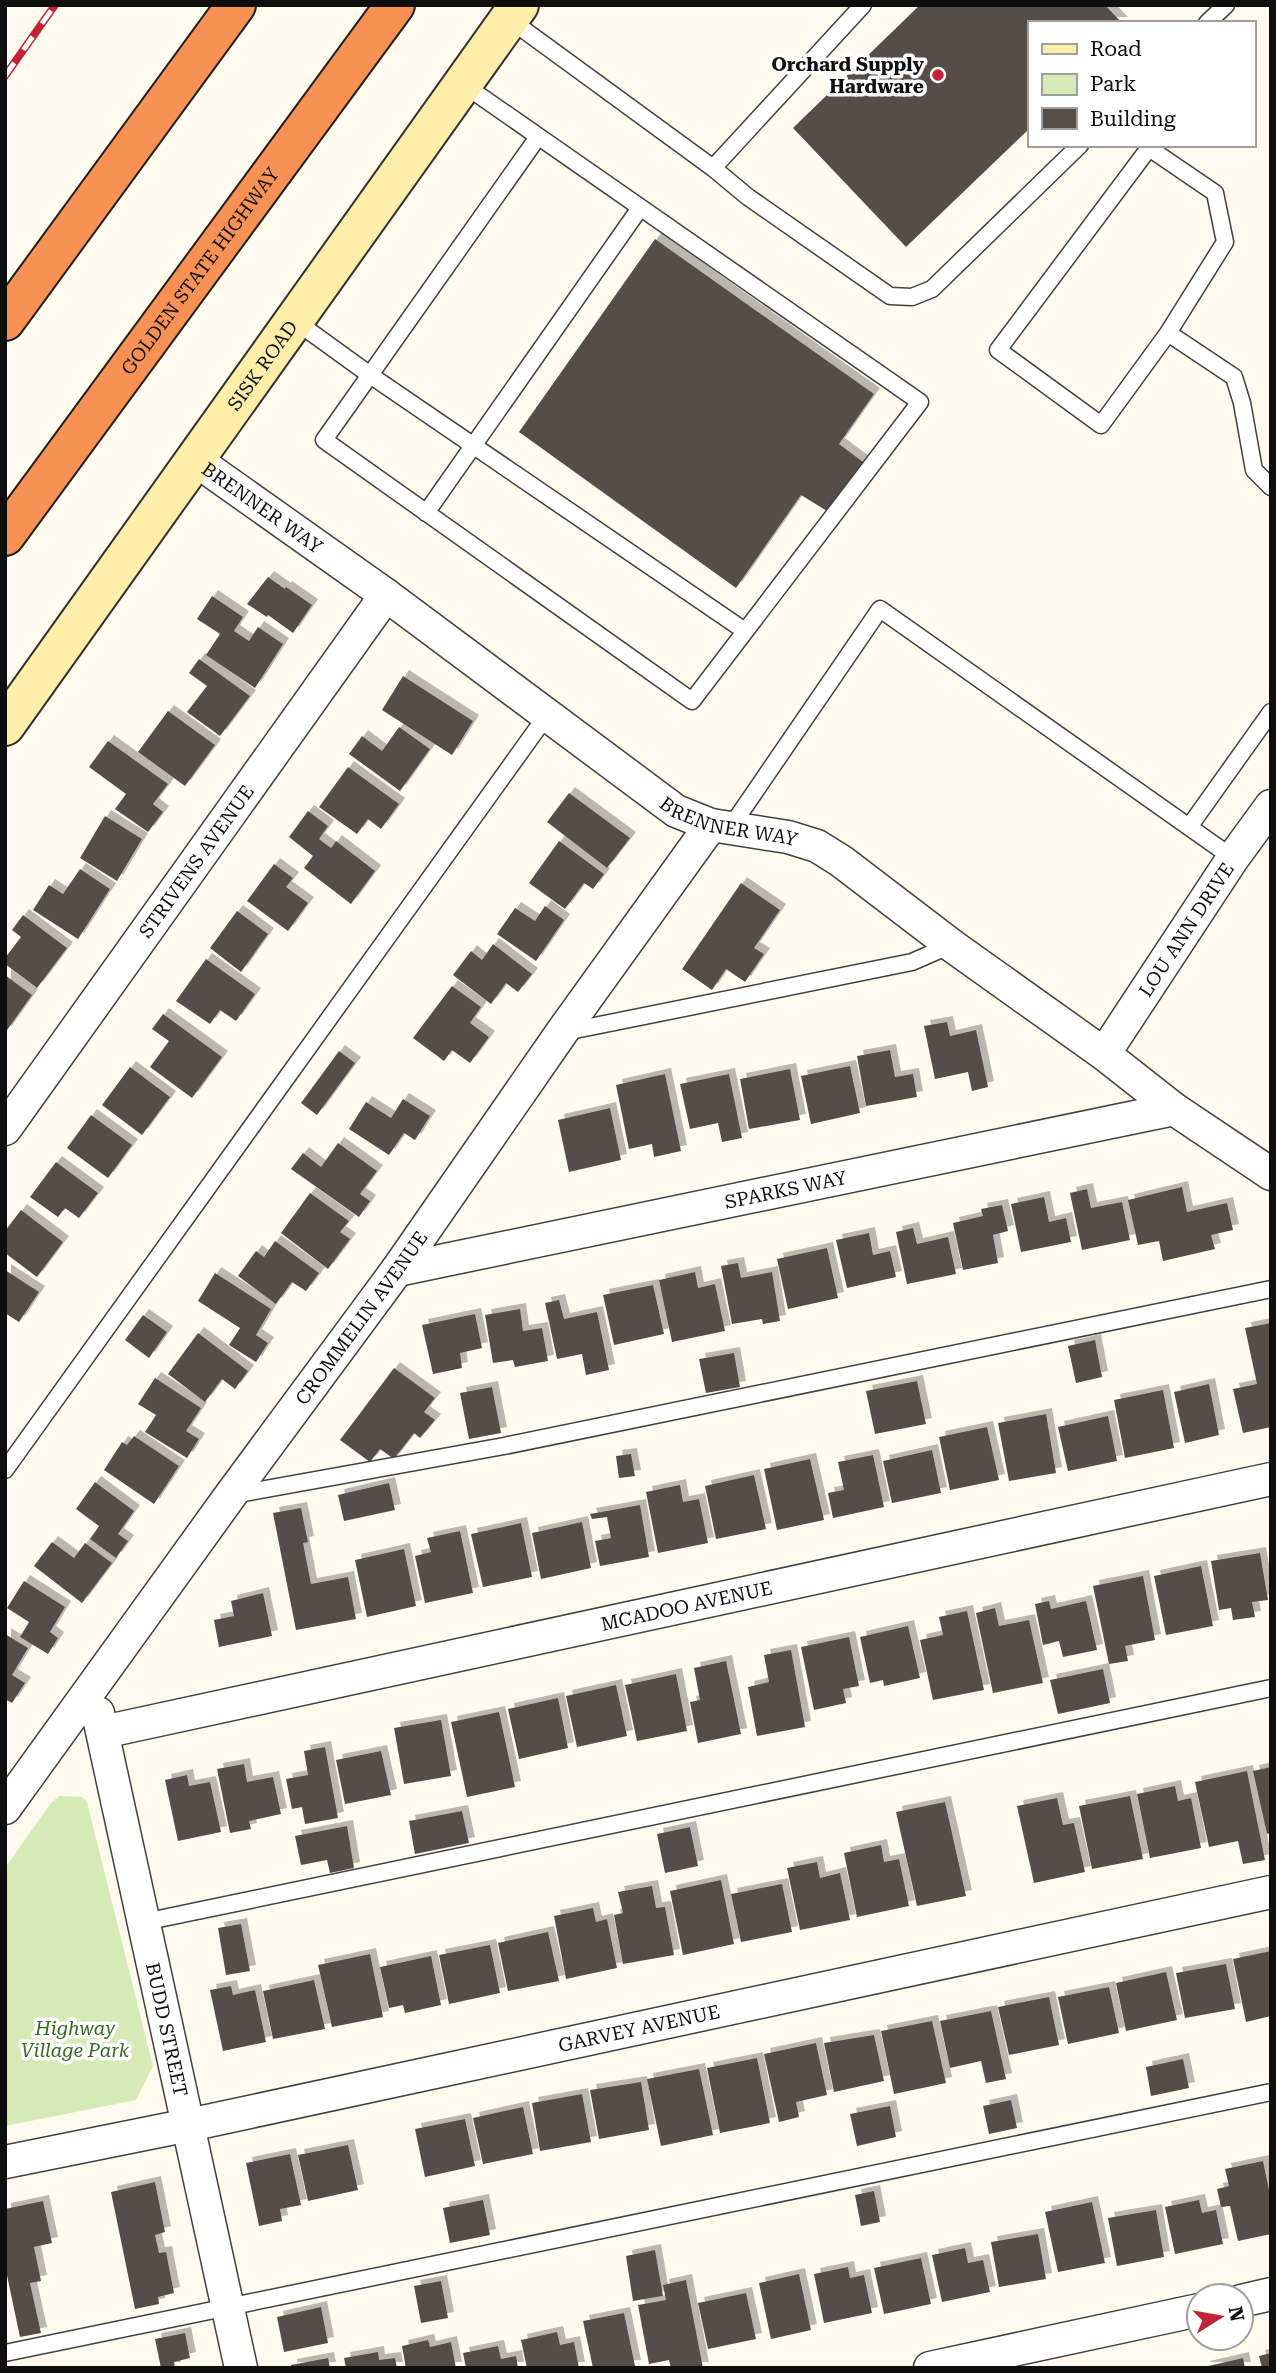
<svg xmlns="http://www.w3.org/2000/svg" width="1276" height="2373" font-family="'Roboto Serif',serif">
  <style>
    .green { fill: #d6eab7 }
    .building { fill: #574e4a; filter: url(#shadow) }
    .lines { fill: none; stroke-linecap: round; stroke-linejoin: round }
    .lane-casing { stroke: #414141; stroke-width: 19 }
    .street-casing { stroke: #414141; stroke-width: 35 }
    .secondary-casing { stroke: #303030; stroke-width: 42 }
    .highway-casing { stroke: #1f1f1f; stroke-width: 42 }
    .lane { stroke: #fff; stroke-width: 16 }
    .street { stroke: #fff; stroke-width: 32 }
    .secondary { stroke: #ffeea9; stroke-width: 38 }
    .highway { stroke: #f79154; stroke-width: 38 }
    .rail-casing { stroke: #c12337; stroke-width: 8 }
    .rail { stroke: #fff; stroke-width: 5; stroke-dasharray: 16; stroke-linecap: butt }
    .poi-dot { fill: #c12337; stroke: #fff; stroke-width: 2.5 }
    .labels { text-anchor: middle; stroke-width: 7; stroke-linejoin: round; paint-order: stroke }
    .poi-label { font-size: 19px; font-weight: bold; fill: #0e0e0e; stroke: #fff; text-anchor: end }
    .street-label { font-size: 19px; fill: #0e0e0e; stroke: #fff }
    .park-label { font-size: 19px; font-style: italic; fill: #32671c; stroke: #fff }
  </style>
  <defs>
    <filter id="shadow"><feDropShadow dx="6" dy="-6" stdDeviation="0" flood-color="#0004"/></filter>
  </defs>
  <rect width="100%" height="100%" fill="#fffaee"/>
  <path class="green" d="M59,1796L82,1797L87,1802L153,2066L136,2100L5,2126V1868L51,1803Z"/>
  <path class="building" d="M920,5H1105L1122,23H1029V129L906,247L793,128Z
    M655,239L874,394L839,444L863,462L827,511L801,495L736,588L519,432Z
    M268,577L285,589L286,587L312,605L293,633L268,615L267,617L247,604Z
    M212,596L243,617L234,631L249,641L258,627L283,644L255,688L206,655L220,634L197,619Z
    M199,659L250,696L220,736L187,712L207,686L189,673Z
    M403,676L473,721L452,755L382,710Z
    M168,711L215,745L185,786L138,752Z
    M399,727L430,749L400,791L349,754L362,736L382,751Z
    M108,741L168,784L153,804L163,812L148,832L115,809L126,794L89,767Z
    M348,767L399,804L381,829L368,819L357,834L319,807Z
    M569,793L630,838L607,868L547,822Z
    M308,811L328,826L319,839L331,848L336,841L375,871L351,904L304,868L313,856L289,837Z
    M105,816L142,839L117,881L80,858Z
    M559,841L604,874L593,889L584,883L565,909L529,883Z
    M274,864L293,878L286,887L308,903L288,931L247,901Z
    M80,869L110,889L78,939L33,910L49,885L63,894Z
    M741,883L780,910L754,948L764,954L745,982L726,969L712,990L682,969Z
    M545,906L564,920L536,961L497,934L515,908L535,921Z
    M237,911L268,934L241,972L210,948Z
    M23,915L67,948L37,988L5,964V958L21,937L12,930Z
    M493,944L532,974L518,992L506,983L491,1004L453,975L471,951L482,960Z
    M206,959L255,994L236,1021L220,1010L210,1024L176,1001Z
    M5,975L32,995L5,1033Z
    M452,986L481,1007L470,1023L489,1037L470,1063L452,1050L444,1061L413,1038Z
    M163,1014L222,1057L192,1098L150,1067L169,1041L152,1029Z
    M947,1022L950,1036L976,1030L988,1087L972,1091L968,1072L935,1079L924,1026Z
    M890,1050L895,1077L913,1074L917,1097L866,1106L857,1056Z
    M339,1051L355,1063L317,1115L301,1103Z
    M850,1066L860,1113L811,1124L801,1076Z
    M130,1067L170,1097L142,1135L102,1105Z
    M790,1069L800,1120L749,1129L740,1079Z
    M665,1074L681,1151L654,1157L652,1144L629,1149L616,1085Z
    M729,1074L742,1138L722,1142L718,1123L690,1129L680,1084Z
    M403,1099L430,1116L415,1140L404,1133L389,1155L349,1129L366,1102L391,1118Z
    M610,1108L621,1160L569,1172L558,1120Z
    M91,1115L132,1145L108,1178L67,1148Z
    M338,1143L377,1171L360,1194L370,1201L359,1217L291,1169L303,1153L321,1167Z
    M56,1162L98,1193L79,1218L65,1208L58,1217L30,1197Z
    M1182,1187L1187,1212L1227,1203L1233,1230L1211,1235L1215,1249L1163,1261L1159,1241L1138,1245L1128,1200Z
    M1087,1189L1091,1208L1122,1202L1130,1240L1082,1250L1070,1193Z
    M310,1193L349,1221L340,1232L350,1239L328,1269L281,1233Z
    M1044,1197L1049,1222L1066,1218L1071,1242L1021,1252L1011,1204Z
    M1002,1205L1008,1231L993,1235L998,1263L963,1270L953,1223L983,1216L981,1209Z
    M21,1210L63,1242L37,1277L5,1253V1231Z
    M913,1228L917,1244L948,1237L956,1274L907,1284L896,1232Z
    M869,1233L873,1255L890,1251L896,1277L847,1288L836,1240Z
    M275,1241L319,1273L306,1291L292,1282L276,1304L238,1276L256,1251L264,1257Z
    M827,1248L838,1298L788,1309L777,1259Z
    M738,1263L741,1278L772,1272L780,1321L763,1324L762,1319L732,1324L721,1266Z
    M5,1270L39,1292L19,1322L5,1313Z
    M695,1272L698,1288L715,1284L725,1331L672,1342L659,1280Z
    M215,1273L271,1309L256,1335L268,1343L256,1362L229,1345L240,1328L198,1301Z
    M653,1285L664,1334L614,1345L603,1295Z
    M559,1300L564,1319L597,1312L609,1370L586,1375L582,1354L557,1359L545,1303Z
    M520,1309L523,1331L542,1328L548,1361L515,1367L513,1360L493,1363L485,1315Z
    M475,1314L482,1348L460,1353L462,1368L433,1374L422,1325Z
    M143,1315L167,1332L149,1358L125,1340Z
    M1271,1323V1427L1243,1433L1233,1389L1257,1384L1245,1328Z
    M198,1333L248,1371L235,1389L222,1379L205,1402L168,1374Z
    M1095,1340L1102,1377L1076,1383L1068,1346Z
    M734,1353L740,1387L706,1393L699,1359Z
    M394,1368L435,1398L424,1412L435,1420L420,1438L414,1433L394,1459L380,1449L370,1462L340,1440Z
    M155,1378L201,1408L186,1431L199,1439L187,1458L145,1432L156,1415L138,1404Z
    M917,1381L926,1424L875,1434L866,1391Z
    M1209,1384L1219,1435L1185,1443L1174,1392Z
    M492,1387L501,1433L469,1439L460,1393Z
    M1163,1390L1174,1448L1125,1458L1114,1400Z
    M1046,1414L1056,1473L1009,1481L998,1423Z
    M1108,1416L1117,1461L1068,1471L1058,1427Z
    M987,1427L999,1480L950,1490L939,1437Z
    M134,1436L179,1466L154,1504L104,1470L122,1442L127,1445Z
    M932,1450L941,1493L892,1503L883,1461Z
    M631,1454L635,1476L619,1478L616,1456Z
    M873,1455L884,1507L833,1518L828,1493L844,1490L838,1462Z
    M810,1459L824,1520L777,1530L764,1469Z
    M754,1475L766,1529L716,1539L705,1486Z
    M95,1482L134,1511L118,1534L128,1541L116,1558L90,1539L99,1526L76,1509Z
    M389,1483L395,1510L344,1521L338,1495Z
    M680,1485L683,1502L699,1499L708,1543L658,1553L646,1492Z
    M640,1505L649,1557L600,1566L595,1541L611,1538L607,1517L592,1519L590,1514Z
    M301,1508L308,1542L303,1543L311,1584L348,1577L356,1619L296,1630L273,1513Z
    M582,1522L591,1568L541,1579L532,1533Z
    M521,1523L532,1577L483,1587L471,1534Z
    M460,1531L473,1593L425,1603L415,1556L431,1552L427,1538Z
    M52,1542L74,1558L85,1543L112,1563L82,1603L34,1566Z
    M404,1549L416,1606L367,1617L355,1560Z
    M1260,1553L1268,1600L1252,1602L1255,1617L1233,1620L1231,1608L1219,1610L1211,1561Z
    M1201,1566L1213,1626L1166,1635L1154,1576Z
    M1143,1576L1155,1640L1125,1646L1128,1661L1109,1664L1093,1586Z
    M24,1581L65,1607L50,1632L58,1638L48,1654L20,1637L29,1622L7,1608Z
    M263,1593L272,1636L219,1647L214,1620L234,1616L231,1601Z
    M1049,1601L1051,1609L1086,1601L1097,1650L1063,1657L1059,1641L1043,1645L1035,1604Z
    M995,1608L999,1626L1029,1620L1043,1683L993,1693L976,1613Z
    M967,1611L984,1690L933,1700L920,1640L943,1635L939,1617Z
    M908,1626L920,1678L884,1686L883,1680L870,1683L860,1637Z
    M5,1634L28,1648L12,1675L25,1683L12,1703L5,1699Z
    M849,1637L859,1686L843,1689L846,1703L814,1710L801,1647Z
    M791,1650L805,1727L757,1736L748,1687L769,1682L764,1655Z
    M726,1661L741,1734L698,1743L690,1702L700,1700L694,1668Z
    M1103,1669L1110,1703L1058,1714L1050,1680Z
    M676,1674L687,1731L637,1741L625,1685Z
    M616,1685L627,1736L577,1747L566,1696Z
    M558,1698L568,1748L519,1759L508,1709Z
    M499,1712L515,1787L467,1797L451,1722Z
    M441,1720L451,1776L404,1784L394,1728Z
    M325,1747L338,1818L305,1824L302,1807L292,1809L286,1779L308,1775L304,1751Z
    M381,1751L391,1795L345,1804L336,1760Z
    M244,1764L247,1782L273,1777L281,1814L249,1821L251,1829L230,1833L217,1769Z
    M1271,1767V1833L1267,1834L1253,1771Z
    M1247,1771L1265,1860L1243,1864L1238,1841L1209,1847L1195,1782Z
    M187,1775L189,1786L210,1782L221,1832L178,1841L165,1780Z
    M1175,1786L1178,1801L1191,1798L1201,1848L1150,1858L1137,1794Z
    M1130,1796L1143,1859L1092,1869L1079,1806Z
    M1057,1798L1063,1825L1074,1823L1085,1872L1034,1883L1017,1806Z
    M945,1802L966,1896L917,1906L896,1812Z
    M462,1811L469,1843L415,1854L409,1821Z
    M347,1826L354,1868L330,1873L327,1860L301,1865L295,1836Z
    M690,1827L698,1866L665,1873L657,1834Z
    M881,1845L884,1862L899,1859L909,1906L857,1917L844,1853Z
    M817,1862L820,1878L840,1873L850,1920L800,1930L787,1868Z
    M721,1880L734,1944L683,1955L670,1891Z
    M782,1884L792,1932L741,1942L731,1894Z
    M652,1886L656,1908L665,1907L674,1955L623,1964L614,1915L623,1913L618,1892Z
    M593,1908L596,1922L607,1919L617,1968L566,1979L554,1916Z
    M241,1924L250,1971L226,1975L218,1928Z
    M548,1932L559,1981L508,1991L498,1943Z
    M490,1945L500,1993L449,2004L439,1955Z
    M1271,1951V2016L1246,2022L1233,1959Z
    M370,1954L383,2017L332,2027L318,1965Z
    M431,1956L441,2005L405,2013L403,2005L389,2008L380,1967Z
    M1226,1964L1235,2009L1185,2018L1176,1973Z
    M1166,1972L1177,2020L1126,2031L1116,1983Z
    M314,1980L325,2029L273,2039L263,1991Z
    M231,1986L233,1995L255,1990L266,2042L223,2051L210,1990Z
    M1109,1987L1119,2033L1068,2044L1058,1997Z
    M1049,1997L1059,2045L1009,2055L998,2007Z
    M991,2011L1006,2079L986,2083L981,2061L950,2068L940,2021Z
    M932,2021L946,2083L894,2094L881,2031Z
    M874,2035L884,2081L834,2092L824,2043Z
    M816,2043L827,2095L796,2102L799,2117L779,2122L764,2054Z
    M757,2058L770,2123L720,2133L707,2068Z
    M1183,2059L1189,2088L1151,2096L1146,2067Z
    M699,2069L713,2135L661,2146L647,2079Z
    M641,2082L649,2130L599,2139L590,2090Z
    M582,2094L591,2142L540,2151L532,2103Z
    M1011,2100L1017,2128L989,2134L983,2106Z
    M890,2106L896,2137L857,2146L850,2114Z
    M523,2107L533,2154L483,2164L473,2118Z
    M465,2119L475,2166L425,2177L415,2129Z
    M348,2145L358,2190L308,2201L298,2155Z
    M290,2154L301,2205L280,2209L282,2221L259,2226L246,2163Z
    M1263,2161L1271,2200V2234L1238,2241L1230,2206L1221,2207L1217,2189L1229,2186L1225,2169Z
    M155,2182L165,2232L155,2235L159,2253L166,2252L174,2293L158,2297L159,2304L135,2309L111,2192Z
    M874,2191L880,2222L861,2226L855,2195Z
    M483,2200L490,2235L450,2243L443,2208Z
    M1199,2200L1202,2213L1216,2210L1223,2244L1175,2254L1165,2207Z
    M43,2201L52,2243L34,2247L41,2281L30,2283L41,2333L20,2337L5,2266V2209Z
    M1092,2202L1105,2263L1058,2272L1045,2212Z
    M1156,2210L1164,2257L1117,2266L1108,2218Z
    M1038,2234L1046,2279L999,2287L991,2242Z
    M965,2248L968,2263L983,2260L990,2292L942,2302L932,2255Z
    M655,2250L663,2296L633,2301L626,2256Z
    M921,2258L931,2304L884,2314L874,2268Z
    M848,2267L850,2278L864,2275L872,2313L824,2323L814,2274Z
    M799,2274L811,2330L771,2339L759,2283Z
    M686,2280L703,2368H671L669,2360L649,2364L638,2305L666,2300L663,2285Z
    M441,2281L448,2318L421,2323L414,2286Z
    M746,2293L756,2339L708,2349L698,2303Z
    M321,2307L328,2343L284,2352L277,2317Z
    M624,2313L635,2366L593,2368L583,2321Z
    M557,2332L560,2345L574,2342L579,2368H527L521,2340Z
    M185,2333L190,2358L174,2362L175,2368H161L155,2339Z
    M428,2340L430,2347L451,2342L456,2368H406L402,2346Z
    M498,2346L501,2359L516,2356L518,2368H466L463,2353Z
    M378,2352L379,2360L395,2358L397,2368H346L344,2358Z
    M1271,2353V2368H1262L1259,2356Z
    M328,2358L330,2368H291V2365Z
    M1243,2358L1245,2368H1204V2367Z"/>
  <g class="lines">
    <g class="lane-casing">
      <path id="lane" d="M509,19L713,168L863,5
        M1207,23L1226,5
        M463,84L920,402L692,701L324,440L538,137
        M1149,148L1215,193L1225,242L1168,333L1101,425L998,350Z
        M713,168L748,197L890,296L912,297L932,289L1080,145
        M294,320L370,375L745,631
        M1168,333L1234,377L1242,403L1254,470L1271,487
        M426,513L640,208
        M1189,827L1271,712
        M730,828L880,609L1233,858
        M565,1032L912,962L951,945
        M5,1470L547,715
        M233,1495L504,1446L1271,1289
        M144,1922L1271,1688
        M5,2353L1271,2092"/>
    </g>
    <g class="street-casing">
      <g id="street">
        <path id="s1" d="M194,459L386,595L676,811L711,825L788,837L817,846L841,861L951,945L1104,1054L1174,1109L1271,1174"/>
        <path id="s2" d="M1104,1054L1233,858L1271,806"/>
        <path id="s3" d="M5,1129L386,595"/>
        <path id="s4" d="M397,1270L1174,1109"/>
        <path id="s5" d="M98,1713L241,2368"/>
        <path id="s6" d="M103,1732L1271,1479"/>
        <path id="s7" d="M5,1808L230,1496L397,1270L562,1032L711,825"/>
        <path id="s8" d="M5,2162L189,2125L1271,1892"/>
        <path d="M1241,2301L1271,2294"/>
        <path d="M930,2368L1199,2310"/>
      </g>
    </g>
    <g class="secondary-casing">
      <g id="secondary">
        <path id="s9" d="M5,726L519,5"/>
      </g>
    </g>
    <g class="highway-casing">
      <g id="highway">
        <path d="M5,321L236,5"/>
        <path id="s10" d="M5,536L395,5"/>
      </g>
    </g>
    <use href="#lane" class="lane"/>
    <use href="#street" class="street"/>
    <use href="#secondary" class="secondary"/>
    <use href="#highway" class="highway"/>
    <g class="rail-casing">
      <path id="rail" d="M5,76L55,5"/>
    </g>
    <use href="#rail" class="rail"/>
  </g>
  <circle class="poi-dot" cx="938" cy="75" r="7"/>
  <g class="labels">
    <g class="poi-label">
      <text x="924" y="71">Orchard Supply<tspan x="924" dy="22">Hardware</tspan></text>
    </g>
    <g class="street-label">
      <text dy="7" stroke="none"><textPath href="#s10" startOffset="329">GOLDEN STATE HIGHWAY</textPath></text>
      <text dy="7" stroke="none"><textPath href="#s9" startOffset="443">SISK ROAD</textPath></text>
      <text dy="7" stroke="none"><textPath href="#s1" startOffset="84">BRENNER WAY</textPath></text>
      <text dy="7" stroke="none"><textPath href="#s1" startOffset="651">BRENNER WAY</textPath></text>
      <text dy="7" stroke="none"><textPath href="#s3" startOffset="329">STRIVENS AVENUE</textPath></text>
      <text dy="7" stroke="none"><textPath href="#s2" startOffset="149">LOU ANN DRIVE</textPath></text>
      <text dy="7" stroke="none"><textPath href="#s4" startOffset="397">SPARKS WAY</textPath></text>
      <text dy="7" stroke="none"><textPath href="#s7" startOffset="606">CROMMELIN AVENUE</textPath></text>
      <text dy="7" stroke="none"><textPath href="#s6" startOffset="597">MCADOO AVENUE</textPath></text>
      <text dy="7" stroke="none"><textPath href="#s5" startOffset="324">BUDD STREET</textPath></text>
      <text dy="7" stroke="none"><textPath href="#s8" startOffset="648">GARVEY AVENUE</textPath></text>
    </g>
    <g class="park-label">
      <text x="75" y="2035">Highway<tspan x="75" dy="22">Village Park</tspan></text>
    </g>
  </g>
  <rect width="1276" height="2373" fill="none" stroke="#0e0e0e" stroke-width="14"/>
  <rect x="1028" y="21" width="228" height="126" fill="#ffffff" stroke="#9f9f9f" stroke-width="2"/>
  <rect x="1042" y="44" width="35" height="10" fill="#ffeea9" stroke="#9f9f9f" stroke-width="2"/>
  <text x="1090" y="56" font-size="21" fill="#0e0e0e">Road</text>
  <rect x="1042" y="74" width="35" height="21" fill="#d6eab7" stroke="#9f9f9f" stroke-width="2"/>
  <text x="1090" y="91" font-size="21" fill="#0e0e0e">Park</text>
  <rect x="1042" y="108" width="35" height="21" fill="#574e4a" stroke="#9f9f9f" stroke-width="2"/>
  <text x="1090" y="126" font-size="21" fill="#0e0e0e">Building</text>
  <g transform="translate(1220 2317) rotate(79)"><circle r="33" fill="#ffffff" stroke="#9f9f9f" stroke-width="2"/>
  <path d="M0-5L12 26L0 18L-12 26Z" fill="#c12337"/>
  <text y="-10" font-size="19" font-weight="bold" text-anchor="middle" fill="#0e0e0e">N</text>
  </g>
</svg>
